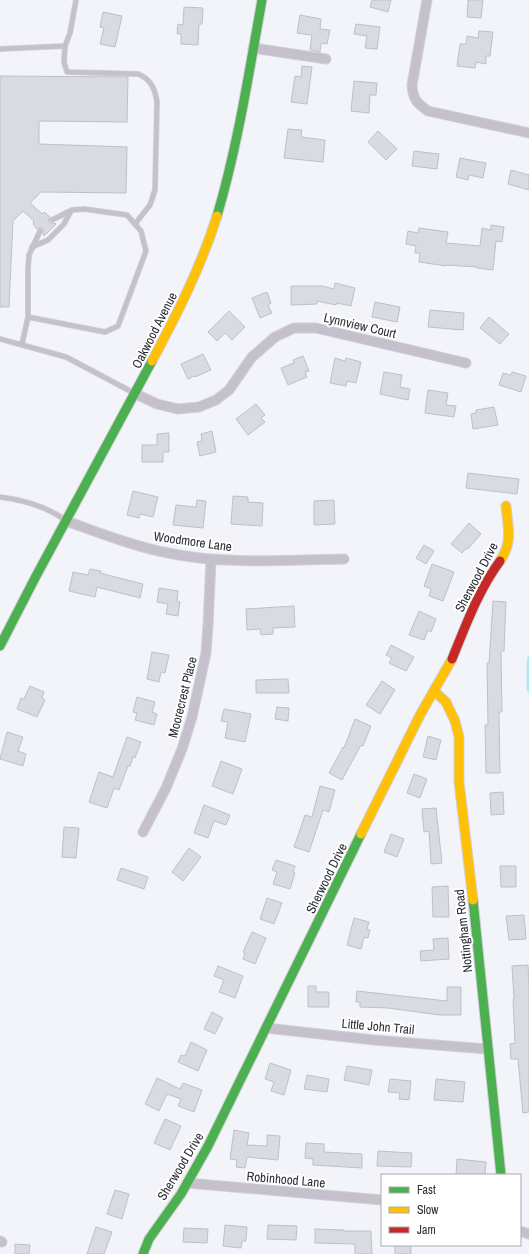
<svg xmlns="http://www.w3.org/2000/svg" width="529" height="1254" font-family="'Archivo Narrow',sans-serif">
  <style>
    .lines { fill: none; stroke-linecap: round; stroke-linejoin: round }
    .stream { stroke: #b4e7f6; stroke-width: 3 }
    .building { fill: #d8dce2; stroke: #bdc1c6 }
    .lane-casing { stroke: #cfd1d6; stroke-width: 6 }
    .street-casing { stroke: #cfd1d6; stroke-width: 11 }
    .fast-casing { stroke: #cfd1d6; stroke-width: 11 }
    .slow-casing { stroke: #cfd1d6; stroke-width: 11 }
    .jam-casing { stroke: #cfd1d6; stroke-width: 11 }
    .lane { stroke: #c6c0cd; stroke-width: 4.5 }
    .street { stroke: #c6c0cd; stroke-width: 9 }
    .fast { stroke: #4caf50; stroke-width: 9 }
    .slow { stroke: #ffc107; stroke-width: 9 }
    .jam { stroke: #c62828; stroke-width: 9 }
    .labels { text-anchor: middle; stroke-width: 4; stroke-linejoin: round; paint-order: stroke }
    .street-label { font-size: 13px; fill: #2c2e35; stroke: #fff }
  </style>
  <rect width="100%" height="100%" fill="#f2f4fa"/>
  <g class="lines">
    <path class="stream" d="M529,657L528,667V689L529,691"/>
  </g>
  <path class="building" d="M372,0H391L388,12L370,7Z
    M468,0H483L481,18L467,17Z
    M184,7L203,8L202,24H199L198,45L181,44V34H177L178,24L183,25Z
    M103,12L122,16L115,47L100,44L104,28L100,27Z
    M300,15L321,19L320,29L330,30L327,44L321,43L320,52L310,50L312,35L297,33Z
    M356,24L380,27L377,49L365,48L367,36L354,34Z
    M479,31L493,32L490,56H486V64L476,62L475,68L457,66L460,44H466L467,36L478,38Z
    M302,66L312,67L307,104L291,102L295,76L301,77Z
    M0,76L128,77L127,122L39,121V144L127,147L126,193L41,192L30,203L42,214L44,212L50,217L48,220L50,223L52,224L55,223L56,224L44,236L43,234L44,231L43,229L40,227L37,229L33,224L34,221L23,211L13,221L9,307H0Z
    M354,81L377,83L376,95H370L369,113L351,111Z
    M288,129L302,130L301,137L325,140L323,162L284,158Z
    M378,131L397,149L386,160L368,142Z
    M414,151L439,154L437,169L412,166Z
    M460,158L486,163L483,178L469,175L468,180L456,177Z
    M511,170L529,175V190L508,184Z
    M491,225L504,227L502,242L496,241L493,270L477,268V267L446,265V266L419,262L420,253H415L416,246L406,244L408,231L418,233L419,228L448,232L446,243L480,246L482,228L491,230Z
    M335,283L355,288L351,306L337,303L336,305L317,301V304L291,305V286H322L334,289Z
    M267,292L271,303L268,305L272,313L260,318L252,298Z
    M375,302L400,307L397,322L372,317Z
    M430,310L464,313L463,330L428,327Z
    M229,311L245,327L232,340L225,333L217,341L208,332Z
    M489,317L509,334L500,344L480,328Z
    M203,354L211,370L195,377L194,376L188,379L181,364Z
    M303,356L309,371L305,372L307,377L288,385L281,368L294,363L293,360Z
    M335,358L345,361L346,358L361,362L356,383L347,381L346,386L330,383Z
    M384,372L402,375L400,387L410,389L408,400L380,394Z
    M512,372L526,376L521,392L499,385L503,373L511,375Z
    M428,390L448,393L446,405L456,406L454,417L425,413Z
    M256,404L265,415L261,418L265,422L248,435L236,419Z
    M494,407L498,425L473,429L471,414L476,413V410Z
    M212,431L216,452L200,456L197,442L202,441L201,434Z
    M169,433V452H163V462H142V445H157V434Z
    M468,473L519,479L517,494L466,488Z
    M133,491L158,497L153,517L140,514L139,518L127,515Z
    M233,496L248,497V502L263,503L262,526L231,524Z
    M197,500L206,501L203,528L173,525L176,505L196,507Z
    M334,500L335,524L314,525V501Z
    M469,523L481,534L468,549L467,548L462,553L451,544Z
    M424,545L434,551L426,564L416,558Z
    M432,564L454,572L443,601L429,596L431,589L424,586Z
    M90,569L101,571L100,573L143,584L140,598L97,587L95,597L69,591L73,572L88,575Z
    M159,588L178,591L177,601L180,602L178,616L166,614L168,604L157,602Z
    M493,601L506,602L504,651H501L502,712H499L500,773H486L485,725H488L487,663H489Z
    M294,606L295,627L273,628V634L261,635L260,629L247,630L246,609Z
    M419,611L436,619L431,632L428,630L424,640L409,635Z
    M391,645L414,657L406,671L389,663L392,658L386,655Z
    M152,652L169,655L165,673L161,672L159,682L147,679Z
    M288,679L289,693H256V680Z
    M382,681L395,690L380,714L366,705Z
    M30,686L44,692L42,698L45,700L37,717L17,709L21,698L24,699Z
    M137,697L155,702L152,712L157,714L154,725L135,720L137,713L133,712Z
    M277,707L289,708L288,721L275,719Z
    M224,709L251,714L245,742L225,738L228,722L221,721Z
    M355,719L371,726L363,746L361,745L342,780L329,773L343,747L344,748Z
    M7,732L23,737L18,751L26,754L23,766L0,759Z
    M428,736L441,740L436,760L423,757Z
    M127,737L141,742L135,758L133,757L130,766H128L119,790L114,788L107,808L89,802L99,772L113,777Z
    M221,761L242,769L233,794L212,786Z
    M414,774L427,779L420,798L407,793Z
    M320,786L335,790L329,812L323,810L309,852L294,847L305,815L312,817Z
    M503,792L504,814L491,815L490,793Z
    M204,805L230,815L226,825L214,821L208,838L194,833Z
    M436,808L442,863L431,864L429,831L424,832L422,809Z
    M64,827L79,828L76,858L62,857Z
    M391,834L404,839L397,857L384,852Z
    M189,848L201,857L183,881L172,872Z
    M276,860L295,866L293,872L295,873L290,889L273,884L277,872L272,870Z
    M500,866H516V887H501Z
    M121,868L148,877L144,889L117,880Z
    M448,886L449,917H433L432,887Z
    M267,898L282,903L274,924L260,919Z
    M524,915L526,939L509,940L506,916Z
    M354,918L369,922L367,929L370,930L368,938L364,937L361,949L347,945Z
    M252,932L266,938L255,964L243,959L245,953L243,952Z
    M448,938L449,959L421,961L420,951L434,950L433,939Z
    M528,965L529,985V1112L523,1113L518,1059H511L510,1044L515,1043L514,1020L513,999H514L512,966Z
    M218,966L243,976L235,998L219,992L224,980L214,976Z
    M308,986H316V992H329V1007H308Z
    M447,987H461V1015H440L388,1008L360,1007V1002H356L357,991L447,1001Z
    M212,1012L223,1018L215,1034L204,1029Z
    M191,1042L207,1050L198,1071L178,1062L181,1055L185,1056Z
    M270,1063L291,1070L284,1095L271,1091L274,1082L265,1079Z
    M347,1066L372,1070L369,1085L344,1080Z
    M307,1075L329,1079L327,1092L304,1089Z
    M157,1078L180,1089L183,1083L202,1090L194,1112L178,1106L181,1099L167,1094L159,1111L145,1104Z
    M390,1079L411,1081L409,1100L399,1099L400,1093L388,1092Z
    M436,1079L465,1082L463,1102L434,1100Z
    M165,1119L181,1126L170,1150L154,1143Z
    M234,1130L249,1133L247,1145L267,1146V1135L280,1136L278,1160L247,1157L245,1168L236,1167L237,1160L230,1159Z
    M306,1143L324,1144V1152L362,1154V1168L313,1165V1159L305,1158Z
    M378,1151L412,1153L411,1167L377,1166Z
    M457,1159L486,1162L485,1175H456Z
    M115,1190L129,1194L122,1219L107,1214Z
    M225,1225L247,1227L246,1241H242L241,1248L223,1246Z
    M268,1225L297,1226L296,1240L267,1239Z
    M96,1227L112,1232L104,1254H87Z
    M184,1228L208,1229L207,1243L183,1242Z
    M315,1229L344,1230V1231H371L372,1254H355V1244L315,1243Z
    M15,1244L30,1245L29,1254H15Z
    M395,1245H411V1254H395Z"/>
  <g class="lines">
    <g class="lane-casing">
      <path id="lane" d="M65,46L64,62L67,72L138,74C151,79 155,89 157,102L155,190L150,205L135,224
        M0,49L65,46L70,33L76,0
        M32,247L48,240L64,224L71,211
        M28,317L105,332L118,326L146,251L141,231L127,215L84,209L72,210L52,220
        M0,339L66,357L134,393
        M22,344L28,317V269L29,255L40,231
        M0,497C23,500 46,506 65,520"/>
    </g>
    <g class="street-casing">
      <path id="street" d="M427,0L412,85C413,100 417,103 428,111L529,133
        M253,48L326,59
        M136,394L157,404L178,409L199,407L216,400L229,390L252,357L275,337L294,328H316L466,363
        M66,521C100,533 133,546 168,553C226,565 285,560 344,559
        M143,832L166,788L182,749L192,717L206,653L208,625L211,560
        M266,1028L374,1040L487,1049
        M187,1183L382,1200
        M520,1231L529,1234
        M0,1241L2,1242"/>
    </g>
    <g class="fast-casing">
      <path id="fast" d="M217,216C238,145 249,72 262,0
        M0,646L35,578L152,361
        M473,900L501,1175
        M143,1254L149,1239L181,1194L208,1146L361,834"/>
    </g>
    <g class="slow-casing">
      <path id="slow" d="M152,361C177,314 201,267 217,216
        M500,561C513,542 508,528 506,506
        M434,691L446,702L455,721L459,737V782L473,900
        M361,834L420,715L452,659"/>
    </g>
    <g class="jam-casing">
      <path id="jam" d="M452,659C466,625 478,591 500,561"/>
    </g>
    <use href="#lane" class="lane"/>
    <use href="#street" class="street"/>
    <use href="#fast" class="fast"/>
    <use href="#slow" class="slow"/>
    <use href="#jam" class="jam"/>
  </g>
  <g class="labels">
    <g class="street-label">
      <text transform="translate(360 325) rotate(13)" y="5">Lynnview Court</text>
      <text transform="translate(154 330) rotate(-63)" y="5">Oakwood Avenue</text>
      <text transform="translate(193 541) rotate(8)" y="5">Woodmore Lane</text>
      <text transform="translate(476 577) rotate(-62)" y="5">Sherwood Drive</text>
      <text transform="translate(182 697) rotate(-76)" y="5">Moorecrest Place</text>
      <text transform="translate(326 878) rotate(-64)" y="5">Sherwood Drive</text>
      <text transform="translate(463 931) rotate(-96)" y="5">Nottingham Road</text>
      <text transform="translate(378 1026) rotate(5)" y="5">Little John Trail</text>
      <text transform="translate(180 1166) rotate(-59)" y="5">Sherwood Drive</text>
      <text transform="translate(286 1179) rotate(5)" y="5">Robinhood Lane</text>
    </g>
  </g>
  <rect x="381" y="1174" width="140" height="72" fill="#ffffff" stroke="#ababae"/>
  <rect x="389" y="1187" width="20" height="6" fill="#4caf50" stroke="#ababae"/>
  <text x="417" y="1194" font-size="12" fill="#2c2e35">Fast</text>
  <rect x="389" y="1207" width="20" height="6" fill="#ffc107" stroke="#ababae"/>
  <text x="417" y="1214" font-size="12" fill="#2c2e35">Slow</text>
  <rect x="389" y="1227" width="20" height="6" fill="#c62828" stroke="#ababae"/>
  <text x="417" y="1234" font-size="12" fill="#2c2e35">Jam</text>
</svg>
